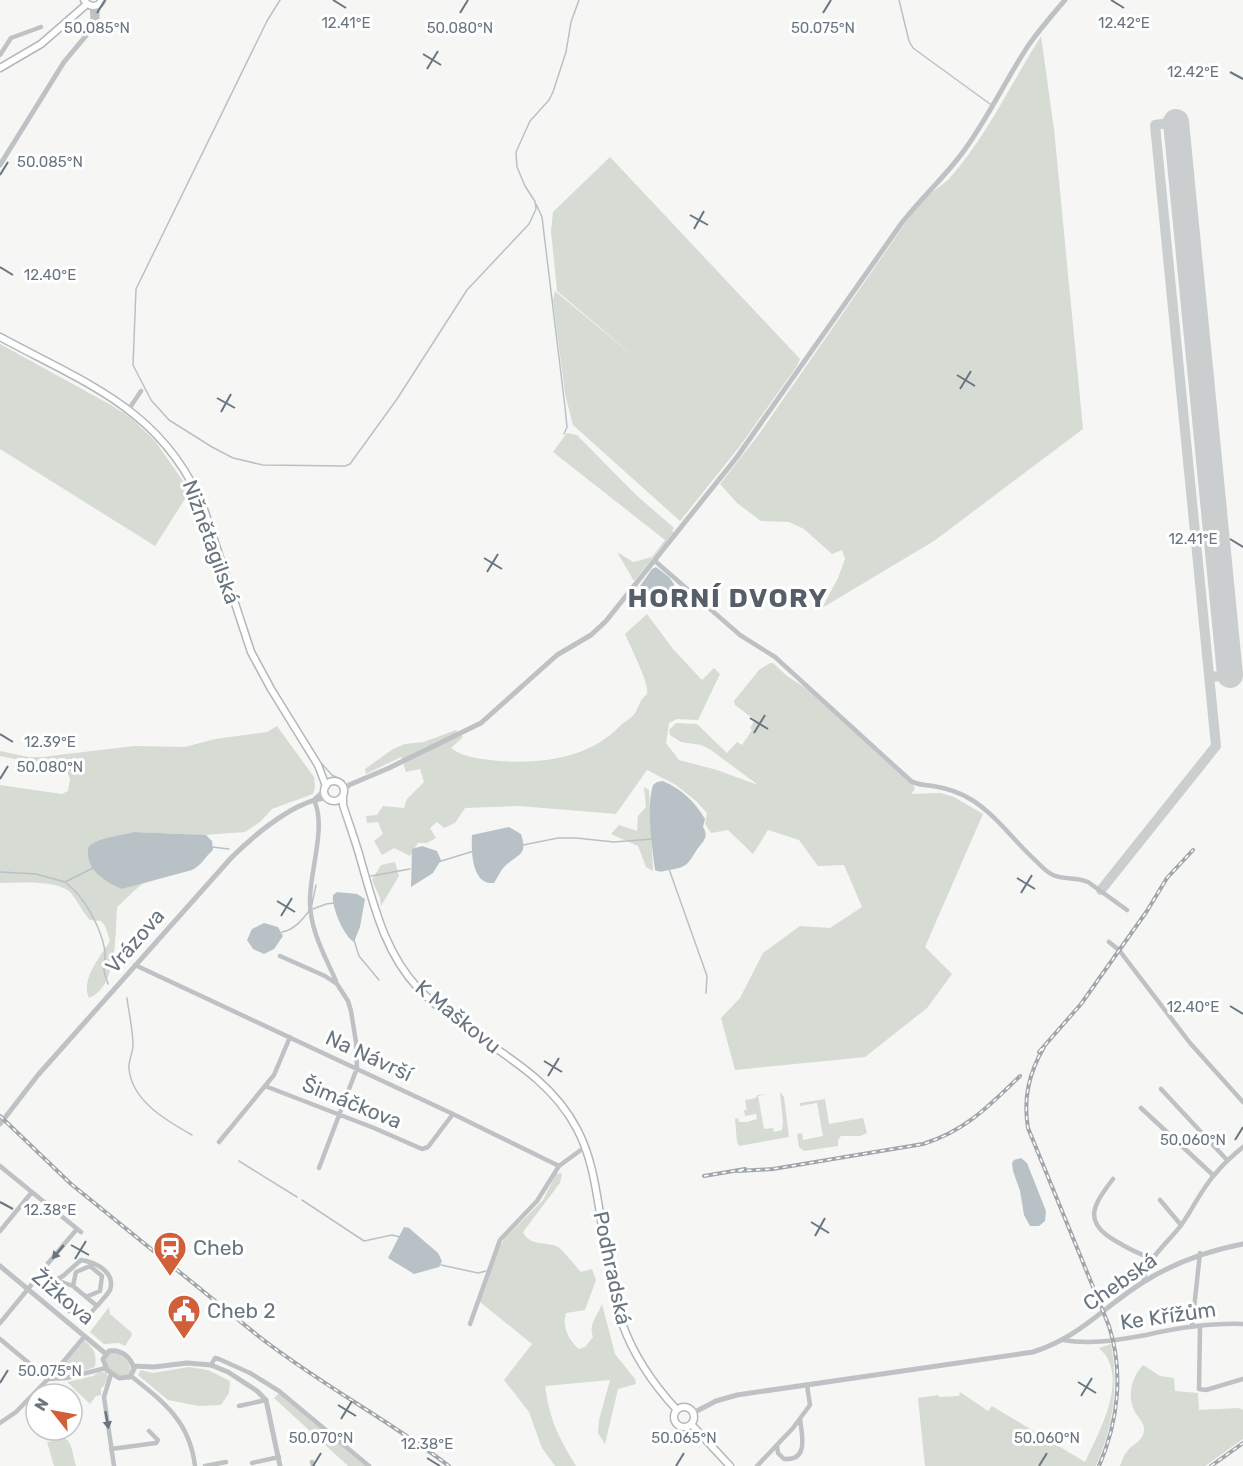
<svg xmlns="http://www.w3.org/2000/svg" width="1243" height="1466" font-family="Rubik,sans-serif">
  <style>
    .green { fill: #d6dbd3 }
    .water { fill: #b8c2c6 }
    .lines { fill: none; stroke-linecap: round; stroke-linejoin: round }
    .stream { stroke: #b8c2c6; stroke-width: 1.5 }
    .taxiway { stroke: #cbcecf; stroke-width: 10 }
    .runway { stroke: #cbcecf; stroke-width: 26 }
    .secondary-casing { stroke: #b3b7bb; stroke-width: 9 }
    .minor { stroke: #bec2c5; stroke-width: 4.5 }
    .tertiary { stroke: #bec2c5; stroke-width: 5 }
    .secondary { stroke: #fff; stroke-width: 6 }
    .rail-casing { stroke: #a0a6aa; stroke-width: 4 }
    .rail { stroke: #fff; stroke-width: 1.5; stroke-dasharray: 4.5; stroke-linecap: butt }
    .oneway { fill: #697681 }
    .ticks { fill: none; stroke: #697681; stroke-width: 2 }
    .labels { text-anchor: middle; stroke-width: 6; stroke-linejoin: round; paint-order: stroke }
    .street-label { font-size: 21px; fill: #697681; stroke: #fff }
    .poi-label { font-size: 21px; fill: #697681; stroke: #fff; text-anchor: start }
    .district-label { font-size: 27px; font-weight: bold; letter-spacing: 1.5px; fill: #565f67; stroke: #fff }
    .ticks-label { font-size: 15px; text-anchor: middle; fill: #697681; stroke: #fff; stroke-width: 6; stroke-linejoin: round; paint-order: stroke }
  </style>
  <rect width="100%" height="100%" fill="#f6f6f4"/>
  <path class="green" d="M1041,36L1054,129L1083,429L934,541L822,608L838,578L845,559L842,550L832,554L804,529L789,522L761,521L737,503L720,484L759,434L911,215C916,209 921,203 926,197C933,191 941,186 948,180C986,138 1011,84 1041,36Z
    M610,157L800,359L797,366L740,446L680,521L573,425L565,394L553,300L555,291L644,365L557,291L551,231L553,212Z
    M0,344L111,405L131,418L155,441L190,491L155,546L0,449Z
    M567,433L577,435L635,494L674,528L672,531L674,532L634,581L617,552L633,562L652,557L665,540L553,452Z
    M647,614L673,649L702,680L714,668L720,674L698,720L677,719L669,723L666,743L679,760L717,770L758,785L711,750L701,745L681,742L670,735L669,730L676,723L697,724L727,753L737,742L742,745L752,730L750,728L755,720L735,705L734,701L759,670L770,663H773L787,676L804,687L841,718L913,784L915,789L911,794L941,793L954,797L983,814L925,947L952,974L927,1008L865,1057L735,1070L721,1018L740,998L763,953L800,926L830,928L862,907L844,865L818,866L799,840L768,830L753,854L728,830L711,833L705,824L707,813L696,801L676,785L647,770L616,814L519,806L465,808L455,823L444,828L437,822L430,828L436,838L427,843H418L410,856L394,848L382,855L374,841L383,834L378,822L367,823L366,816L377,815L383,806L404,808L407,799L424,782L420,769L406,772L401,757L366,774L365,769L393,749L405,744L424,742L456,730L463,737L451,748C463,758 483,759 499,761C543,764 590,758 621,725C625,721 632,718 635,713C638,709 638,705 641,701C642,698 645,696 647,694C650,684 629,644 625,634Z
    M277,726L314,777L315,787L313,794L272,809L260,822L245,832L203,835L134,832L96,842L89,847V859L108,882L123,889L147,881C135,888 127,899 117,907C115,933 118,987 89,998C80,980 101,956 110,941L105,926L101,921L90,920C82,912 78,901 71,893C58,879 18,883 0,883V785L62,794L68,791L70,779L66,769L61,766L43,765L0,756V751L28,757H42L134,746L185,747L215,739L267,732Z
    M644,787L649,790L653,871L646,867L638,846L611,834L619,825L637,831L638,816L646,807Z
    M395,862L399,876L381,906L380,898L372,880L381,865Z
    M780,1092L784,1097L789,1137L739,1146L737,1142L735,1119L738,1118L739,1122H747L757,1119L756,1114L745,1116L744,1110H747L745,1100L756,1098L757,1095L767,1094L758,1096L764,1129L773,1128L774,1132L782,1130L783,1122Z
    M825,1099L829,1124L863,1118L867,1133L860,1136H841L838,1140V1146L804,1151L799,1147L797,1134L802,1133L803,1140L823,1136L817,1103L800,1106V1103Z
    M562,1173L560,1183L523,1232C530,1247 546,1241 558,1247C562,1249 577,1268 581,1272L592,1269L596,1280L585,1310L566,1313C562,1326 568,1340 579,1349L585,1347L593,1337C588,1323 598,1316 602,1304L615,1354L635,1379L636,1384L618,1389L605,1444L598,1433L599,1420L610,1380L545,1386C550,1421 558,1436 576,1466H555L542,1448L529,1412L504,1380L532,1344L480,1302L499,1248L505,1238L543,1200L556,1174Z
    M109,1307L110,1314L131,1332L132,1335L125,1346L119,1343L104,1344L90,1332Z
    M84,1340C94,1349 97,1353 95,1367L81,1372L55,1375Z
    M1111,1344C1119,1386 1113,1427 1096,1466H925L918,1398L938,1395L939,1397L959,1396L960,1392L988,1411L992,1406L1085,1462C1099,1432 1131,1376 1099,1348Z
    M110,1353C121,1352 129,1360 131,1370L129,1375H118L108,1368L106,1359Z
    M1143,1365L1160,1376L1174,1378L1175,1391L1198,1393L1199,1410L1239,1408L1243,1410V1439L1205,1466H1120C1122,1462 1123,1456 1126,1453C1131,1444 1142,1443 1144,1431C1145,1422 1137,1417 1134,1410C1127,1394 1132,1377 1143,1365Z
    M189,1367L208,1370L230,1381L229,1393L221,1405L199,1406L168,1400L138,1375L141,1370L153,1373Z
    M99,1372H106L108,1377L104,1386L101,1388V1395L96,1396L90,1404L67,1382L93,1376Z
    M279,1393L366,1466H348L274,1398Z
    M57,1436C73,1436 72,1454 76,1466H54L47,1442H50Z"/>
  <path class="water" d="M656,567L669,577L674,584L672,598L669,601H664L640,586L652,569Z
    M663,781C682,789 695,802 705,819L703,827C709,836 704,841 698,848C688,863 689,867 669,870C663,871 661,873 655,870C652,846 646,807 653,785L657,782Z
    M509,827L521,834C528,856 519,853 505,866C500,871 498,877 494,883C472,885 471,852 472,835Z
    M134,832L206,835L212,841L213,850C205,857 201,866 192,870L122,889C107,883 87,871 88,852C88,848 88,846 92,844C100,838 123,835 134,832Z
    M422,846L437,851L441,860L433,873L411,887L412,849Z
    M337,892L357,894L365,899L360,927L354,942C344,937 331,906 333,895Z
    M264,923L278,927L283,936L274,949L264,954L253,949L247,940L252,929Z
    M1021,1158L1027,1163L1046,1211L1045,1221L1039,1226H1030L1024,1215L1020,1191L1013,1171L1012,1163L1014,1160Z
    M404,1227L409,1228L438,1253L442,1261L439,1267L414,1274L388,1258Z"/>
  <g class="lines">
    <path class="stream" d="M280,0L267,21L136,289L133,365L151,400L169,420L212,447L233,458L263,465L345,466L350,464L397,399L467,290L529,224L536,209L535,201
      M899,0L909,41L913,48L990,104
      M534,200L525,186L517,167L516,152L530,121L549,100L553,92L566,52L571,22L579,0
      M536,204L542,217L565,407L567,427L564,434
      M322,764L332,775L344,781
      M523,845L558,838H576L614,842L653,839
      M212,847L229,849
      M438,862L474,851
      M669,869L707,976L706,993
      M0,872L36,874L65,882L93,868
      M371,876L410,869
      M66,883C85,897 101,928 105,951C106,958 103,964 104,970C104,974 107,979 108,984
      M312,904L316,885
      M313,909L326,904L334,903
      M282,932C294,930 302,920 309,911
      M354,940L359,956L379,980
      M127,998C129,1014 133,1030 133,1045C133,1053 128,1061 129,1069C132,1101 167,1121 192,1135
      M239,1161L297,1197
      M302,1200L364,1241L392,1235L400,1237
      M441,1265L478,1273L486,1271"/>
    <path class="taxiway" d="M1210,677L1230,675
      M1101,890L1216,746L1155,125L1176,122"/>
    <path class="runway" d="M1176,122L1230,675"/>
    <g class="secondary-casing">
      <path id="secondary" d="M84,0C89,8 98,8 102,0
        M0,68L41,44L87,4
        M0,337C87,384 164,410 204,509L251,652L271,689L318,765L326,786
        M324 791a10 10 0 1 1 20 0a10 10 0 1 1-20 0Z
        M343,796V805C349,824 356,842 361,861C374,906 385,953 418,988C467,1040 543,1063 577,1129C592,1157 596,1189 601,1220C613,1302 619,1347 677,1410
        M674 1417a10 10 0 1 1 20 0a10 10 0 1 1-20 0Z
        M691,1424L730,1466"/>
    </g>
    <path class="minor" d="M0,55L11,38L41,27
      M129,409L141,391
      M655,561L740,635L775,657L911,781C919,786 924,784 933,786C946,788 961,793 972,800C996,815 1014,841 1035,860C1040,865 1046,872 1053,875C1064,880 1077,877 1088,882L1127,910
      M314,800C327,827 309,873 310,902C310,930 325,956 336,981
      M1109,942L1119,950L1190,1043L1243,1102
      M280,956L325,976L337,984L348,1001L351,1011L356,1042L357,1068L319,1168
      M135,965L453,1114L559,1166
      M265,1086L374,1128L422,1149L428,1147L453,1114
      M1161,1089L1227,1160
      M1141,1108L1213,1175
      M219,1142L274,1075L290,1037
      M0,1166L81,1232
      M1113,1179C1094,1204 1082,1221 1114,1240C1127,1248 1139,1254 1153,1259
      M1160,1200L1181,1225
      M0,1231L32,1192
      M81,1260C94,1262 116,1271 110,1290C107,1295 102,1300 98,1305C93,1310 90,1315 84,1318C76,1317 58,1304 56,1296C55,1291 56,1285 56,1280L63,1276Z
      M45,1276L73,1286L97,1306
      M45,1276L44,1268L77,1229
      M1144,1281C1145,1259 1170,1241 1182,1224C1194,1207 1202,1188 1216,1173C1224,1163 1233,1155 1243,1147
      M73,1286L76,1272L90,1266L102,1276L100,1291L86,1297
      M0,1323L37,1278L45,1276
      M470,1324L500,1240L537,1201L559,1166L585,1147
      M1192,1327L1200,1253
      M1200,1327L1199,1389L1206,1390L1243,1379
      M0,1339L48,1379
      M1063,1340C1090,1345 1119,1340 1146,1335C1177,1328 1211,1323 1243,1324
      M211,1365L215,1358L219,1359L250,1373L279,1391L369,1466
      M53,1374L84,1337
      M111,1374L104,1397L114,1466
      M131,1376C164,1402 190,1422 195,1466
      M239,1406L266,1400
      M0,1423L16,1412L48,1379L66,1378L106,1368
      M777,1446L778,1453L784,1459C809,1461 802,1436 800,1419
      M111,1449L156,1443L158,1440L149,1431
      M312,1462L313,1466
      M252,1463L279,1457
      M205,1466L226,1462
      M757,1466L793,1428L810,1405L807,1385"/>
    <path class="tertiary" d="M90,29L93,17L92,6
      M0,165L64,62L95,25L97,18V6
      M344,791L349,785L389,768L481,723L557,655L591,635L606,621L737,457L901,224C920,199 944,178 963,152C988,118 1005,81 1028,46C1039,30 1052,15 1065,0
      M315,799L325,790
      M0,1124L38,1075L231,858C253,836 296,799 328,798
      M0,1266L106,1354
      M109,1351C121,1349 131,1357 134,1369L130,1377L119,1378L107,1370L103,1359Z
      M133,1366L154,1367L187,1363L211,1365L228,1372L257,1391L266,1400L280,1466
      M693,1413L716,1401L737,1395L1033,1352C1081,1337 1104,1306 1145,1281C1176,1262 1207,1251 1243,1244"/>
    <use href="#secondary" class="secondary"/>
    <g class="rail-casing">
      <path id="rail" d="M1044,1047C1029,1073 1023,1098 1028,1128L1109,1326C1124,1373 1118,1422 1099,1466
        M1039,1052L1081,1004L1147,911L1167,878L1193,850
        M0,1116L71,1184L257,1335C318,1383 387,1419 449,1466
        M738,1171L773,1169L923,1144C965,1131 989,1106 1020,1076
        M704,1176L745,1169
        M1211,1466L1243,1443"/>
    </g>
    <use href="#rail" class="rail"/>
  </g>
  <defs><path id="oneway-solid" d="M-6-.8H1V-3.2L6.5 0L1 3.2V.8H-6Z" transform="scale(1.5)"/></defs>
  <g class="oneway">
    <use href="#oneway-solid" transform="translate(58 1252) rotate(130)"/>
    <use href="#oneway-solid" transform="translate(107 1420) rotate(80)"/>
  </g>
  <path class="ticks" d="M333,0L346,8M1111,0L1124,8M97,13L105,0M460,13L468,0M823,13L831,0M423,54L441,65M427,69L438,51M1230,72L1243,79M0,175L8,162M690,215L708,225M694,229L704,211M0,267L13,275M957,375L975,386M960,389L971,371M217,398L235,408M221,412L231,394M1230,539L1243,547M484,558L502,569M487,572L498,554M750,718L768,729M754,733L765,715M0,734L13,742M0,779L8,766M1017,878L1035,889M1021,893L1032,875M277,901L295,912M281,916L292,898M1230,1006L1243,1014M544,1061L562,1072M548,1076L559,1058M1235,1140L1243,1127M0,1202L13,1209M811,1222L829,1233M815,1236L825,1218M71,1245L89,1255M75,1259L86,1241M1078,1382L1096,1393M0,1383L8,1370M1081,1396L1092,1378M338,1405L356,1416M341,1419L352,1401M427,1458L440,1466M313,1466L321,1453M676,1466L684,1453M1039,1466L1047,1453"/>
  <defs>
    <g id="station-pin" transform="scale(1.725)"><path d="M0 17L-7.5 6A9.5 9.5 0 1 1 7.5 6Z" fill="#d05f3a" stroke="#fff"/><path d="M-3-6H3Q5-6 5-4V2Q5 4 3 4L4.5 6H3L1.5 4h-3L-3 6H-4.5L-3 4Q-5 4-5 2V-4Q-5-6-3-6ZM-3.5-4v3h7v-3ZM-3.5 1v1.5H-2V1ZM2 1v1.5H3.5V1Z" fill="#fff"/></g>
    <g id="civic-pin" transform="scale(1.725)"><path d="M0 17L-7.5 6A9.5 9.5 0 1 1 7.5 6Z" fill="#d05f3a" stroke="#fff"/><path d="M-.6-6.5H3V-4.5H.6V-3L4-1V1h2V6H-6V1h2V-1L-.6-3ZM-1.2 2.5V6h2.4V2.5Z" fill="#fff"/></g>
  </defs>
  <g fill-rule="evenodd">
    <use href="#station-pin" x="170" y="1248"/>
    <use href="#civic-pin" x="184" y="1311"/>
  </g>
  <g class="labels">
    <g class="street-label">
      <text transform="translate(211 542) rotate(70)" y="7">Nižnětagilská</text>
      <text transform="translate(135 941) rotate(-49)" y="7">Vrázova</text>
      <text transform="translate(458 1017) rotate(39)" y="7">K Maškovu</text>
      <text transform="translate(369 1056) rotate(25)" y="7">Na Návrší</text>
      <text transform="translate(352 1103) rotate(22)" y="7">Šimáčkova</text>
      <text transform="translate(612 1268) rotate(78)" y="7">Podhradská</text>
      <text transform="translate(1120 1282) rotate(-35)" y="7">Chebská</text>
      <text transform="translate(63 1297) rotate(40)" y="7">Žižkova</text>
      <text transform="translate(1168 1316) rotate(-8)" y="7">Ke Křížům</text>
    </g>
    <g class="poi-label">
      <text x="193" y="1255">Cheb</text>
      <text x="207" y="1318">Cheb 2</text>
    </g>
    <g class="district-label">
      <text x="728" y="607">HORNÍ DVORY</text>
    </g>
  </g>
  <g class="ticks-label">
    <text x="1124" y="28">12.42°E</text>
    <text x="346" y="28">12.41°E</text>
    <text x="460" y="33">50.080°N</text>
    <text x="823" y="33">50.075°N</text>
    <text x="97" y="33">50.085°N</text>
    <text x="1193" y="77">12.42°E</text>
    <text x="50" y="167">50.085°N</text>
    <text x="50" y="280">12.40°E</text>
    <text x="1193" y="544">12.41°E</text>
    <text x="50" y="747">12.39°E</text>
    <text x="50" y="772">50.080°N</text>
    <text x="1193" y="1012">12.40°E</text>
    <text x="1193" y="1145">50.060°N</text>
    <text x="50" y="1215">12.38°E</text>
    <text x="50" y="1376">50.075°N</text>
    <text x="321" y="1443">50.070°N</text>
    <text x="684" y="1443">50.065°N</text>
    <text x="1047" y="1443">50.060°N</text>
    <text x="427" y="1449">12.38°E</text>
  </g>
  <g transform="translate(54 1412) rotate(301)"><circle r="28" fill="#ffffff" stroke="#c3c8cd" stroke-width="1.5"/>
  <path d="M0-4.5L10 22L0 15L-10 22Z" fill="#d05f3a"/>
  <text y="-9" font-size="16" font-weight="bold" text-anchor="middle" fill="#697681">N</text>
  </g>
</svg>
